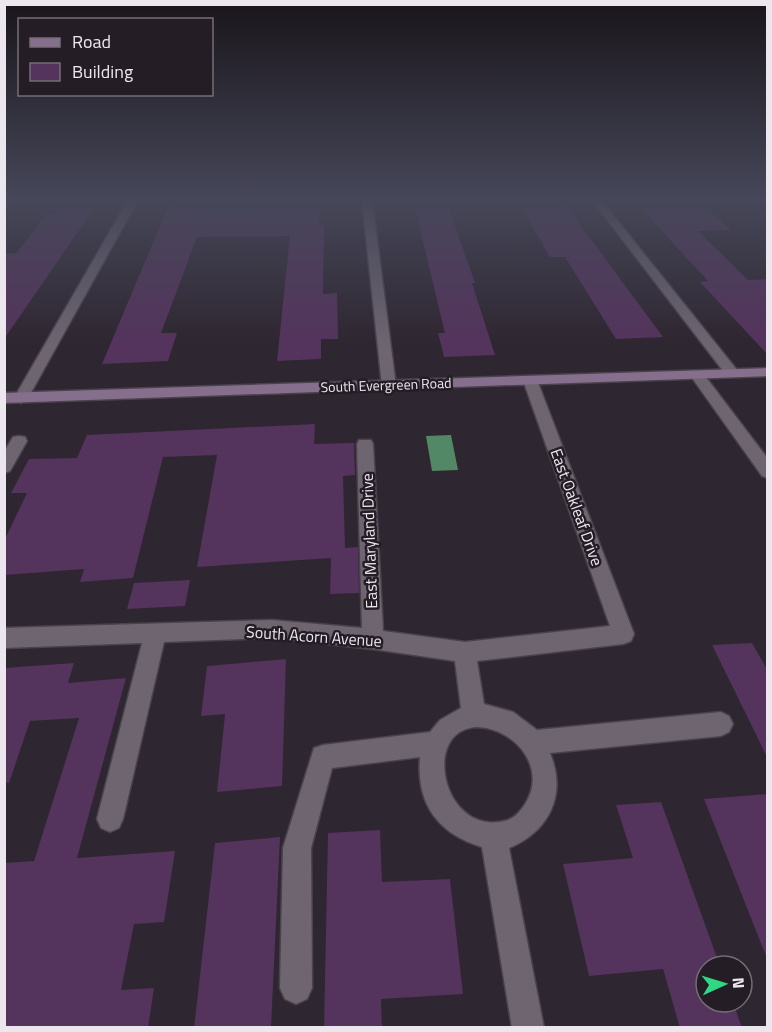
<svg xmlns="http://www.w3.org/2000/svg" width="772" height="1032" font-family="'Titillium Web',sans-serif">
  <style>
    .water { fill: #528865 }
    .building { fill: #54335c }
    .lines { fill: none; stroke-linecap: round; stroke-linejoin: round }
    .lane-casing { stroke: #49434b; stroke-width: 3 }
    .street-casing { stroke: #49434b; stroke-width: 3 }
    .secondary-casing { stroke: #49434b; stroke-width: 3 }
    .lane { fill: #6e6571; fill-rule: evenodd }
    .street { fill: #6e6571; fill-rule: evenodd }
    .secondary { fill: #866e8d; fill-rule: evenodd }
    .labels { text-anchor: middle; stroke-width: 5; stroke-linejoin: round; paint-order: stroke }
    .far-street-label { font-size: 14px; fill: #ece7ee; stroke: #241d26 }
    .street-label { font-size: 16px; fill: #ece7ee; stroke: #241d26 }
  </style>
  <rect width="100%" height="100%" fill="#2e2630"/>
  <path class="water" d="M451,435L458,470L432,471L426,436Z"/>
  <path class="building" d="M64,200H100L4,339V254L16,253L47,214H54Z
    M171,200H204L201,210L265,209L284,207L285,200H319V225H324L323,294L337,293L338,339H321V359L277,361L290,236L197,237L161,333H177L168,361L102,364Z
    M413,200H446L475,283H472L495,355L444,357L438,333H445Z
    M517,200H562L663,337L616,339L565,257H550Z
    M633,200H698L731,230L698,231L748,280L768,279V355L700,282L708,281Z
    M315,424L314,444L354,443L355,475L343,476L345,548L358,547L359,593L330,594L331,558L197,567L217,455L163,457L133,578L80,582L84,569L4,575V541L27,493H11L29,459L77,458L87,435Z
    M190,580L185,606L127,609L134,583Z
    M752,643L768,671V759L712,645Z
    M286,659L282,786L217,792L225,714L201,716L207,666Z
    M74,663L68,683L126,678L77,858L175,851L164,922L134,924L121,990L154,988L148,1028H4V863L34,861L79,718L30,721L9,783L4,782V668Z
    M768,794V955L766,956L704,799Z
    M661,802L720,966H706V1002H733L742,1028H680L663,969L589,976L563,864L633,858L616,805Z
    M380,830L382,882L450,879L463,994L381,999L382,1028H324L328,833Z
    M280,837L271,1028H194L215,843Z"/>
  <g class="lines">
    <g class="lane-casing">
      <path id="lane" d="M697,371L702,372L768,459V478L762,476L690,375Z
        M530,376L537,380L634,634L631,641L623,644L477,661L484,704L513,712L537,730L721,712L729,716L733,724L729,732L721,736L550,753C567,794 550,831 509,848L544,1028H512L482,847C438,834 416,804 420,757L332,768L311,848L312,988L307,999L296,1004L285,999L280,988L283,848L314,748L323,745L430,732L440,720L461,708L455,661L373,649L272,638L164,642L123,819L119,828L110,832L101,828L97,819L142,643L4,648V628L272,620L362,628L357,444L359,440H371L373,444L383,631L465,642L610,626L523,380ZM478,727C516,729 548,769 525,804C520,812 514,819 504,821C442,836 420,728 478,727Z
        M19,436L25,437L27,441L10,471L4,473V452L13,437Z"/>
    </g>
    <g class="street-casing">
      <path id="street" d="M128,200H138L28,398L21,403L16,401L14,398Z
        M362,200H372L396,386L389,390L382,386Z
        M592,200H601L737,370L739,373L737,376H727Z"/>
    </g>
    <g class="secondary-casing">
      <path id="secondary" d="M768,368V376L4,403V393Z"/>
    </g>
    <use href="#lane" class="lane"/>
    <use href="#street" class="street"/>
    <use href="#secondary" class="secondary"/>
  </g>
  <linearGradient id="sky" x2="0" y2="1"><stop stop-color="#19151a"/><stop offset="0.58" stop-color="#464759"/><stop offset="1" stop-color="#464759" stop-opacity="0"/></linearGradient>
  <rect width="772" height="345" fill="url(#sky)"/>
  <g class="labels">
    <g class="far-street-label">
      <text transform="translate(386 385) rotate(-2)" y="5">South Evergreen Road</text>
    </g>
    <g class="street-label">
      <text transform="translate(577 507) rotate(70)" y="6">East Oakleaf Drive</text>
      <text transform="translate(369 541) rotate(-92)" y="6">East Maryland Drive</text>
      <text transform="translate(314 636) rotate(4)" y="6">South Acorn Avenue</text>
    </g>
  </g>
  <rect width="772" height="1032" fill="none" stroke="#ece7ee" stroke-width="12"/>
  <rect x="18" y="18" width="195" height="78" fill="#241d26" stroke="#746e76" stroke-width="1.5"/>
  <rect x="30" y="38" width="30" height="9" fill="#866e8d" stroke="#746e76" stroke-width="1.5"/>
  <text x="72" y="48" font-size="18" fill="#ece7ee">Road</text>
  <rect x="30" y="63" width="30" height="18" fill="#54335c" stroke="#746e76" stroke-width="1.5"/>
  <text x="72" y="78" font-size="18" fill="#ece7ee">Building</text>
  <g transform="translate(724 984) rotate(86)"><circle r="28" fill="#241d26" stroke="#746e76" stroke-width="1.5"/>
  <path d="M0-4.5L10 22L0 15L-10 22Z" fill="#30d883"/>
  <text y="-9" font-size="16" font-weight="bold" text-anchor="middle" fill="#ece7ee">N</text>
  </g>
</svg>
